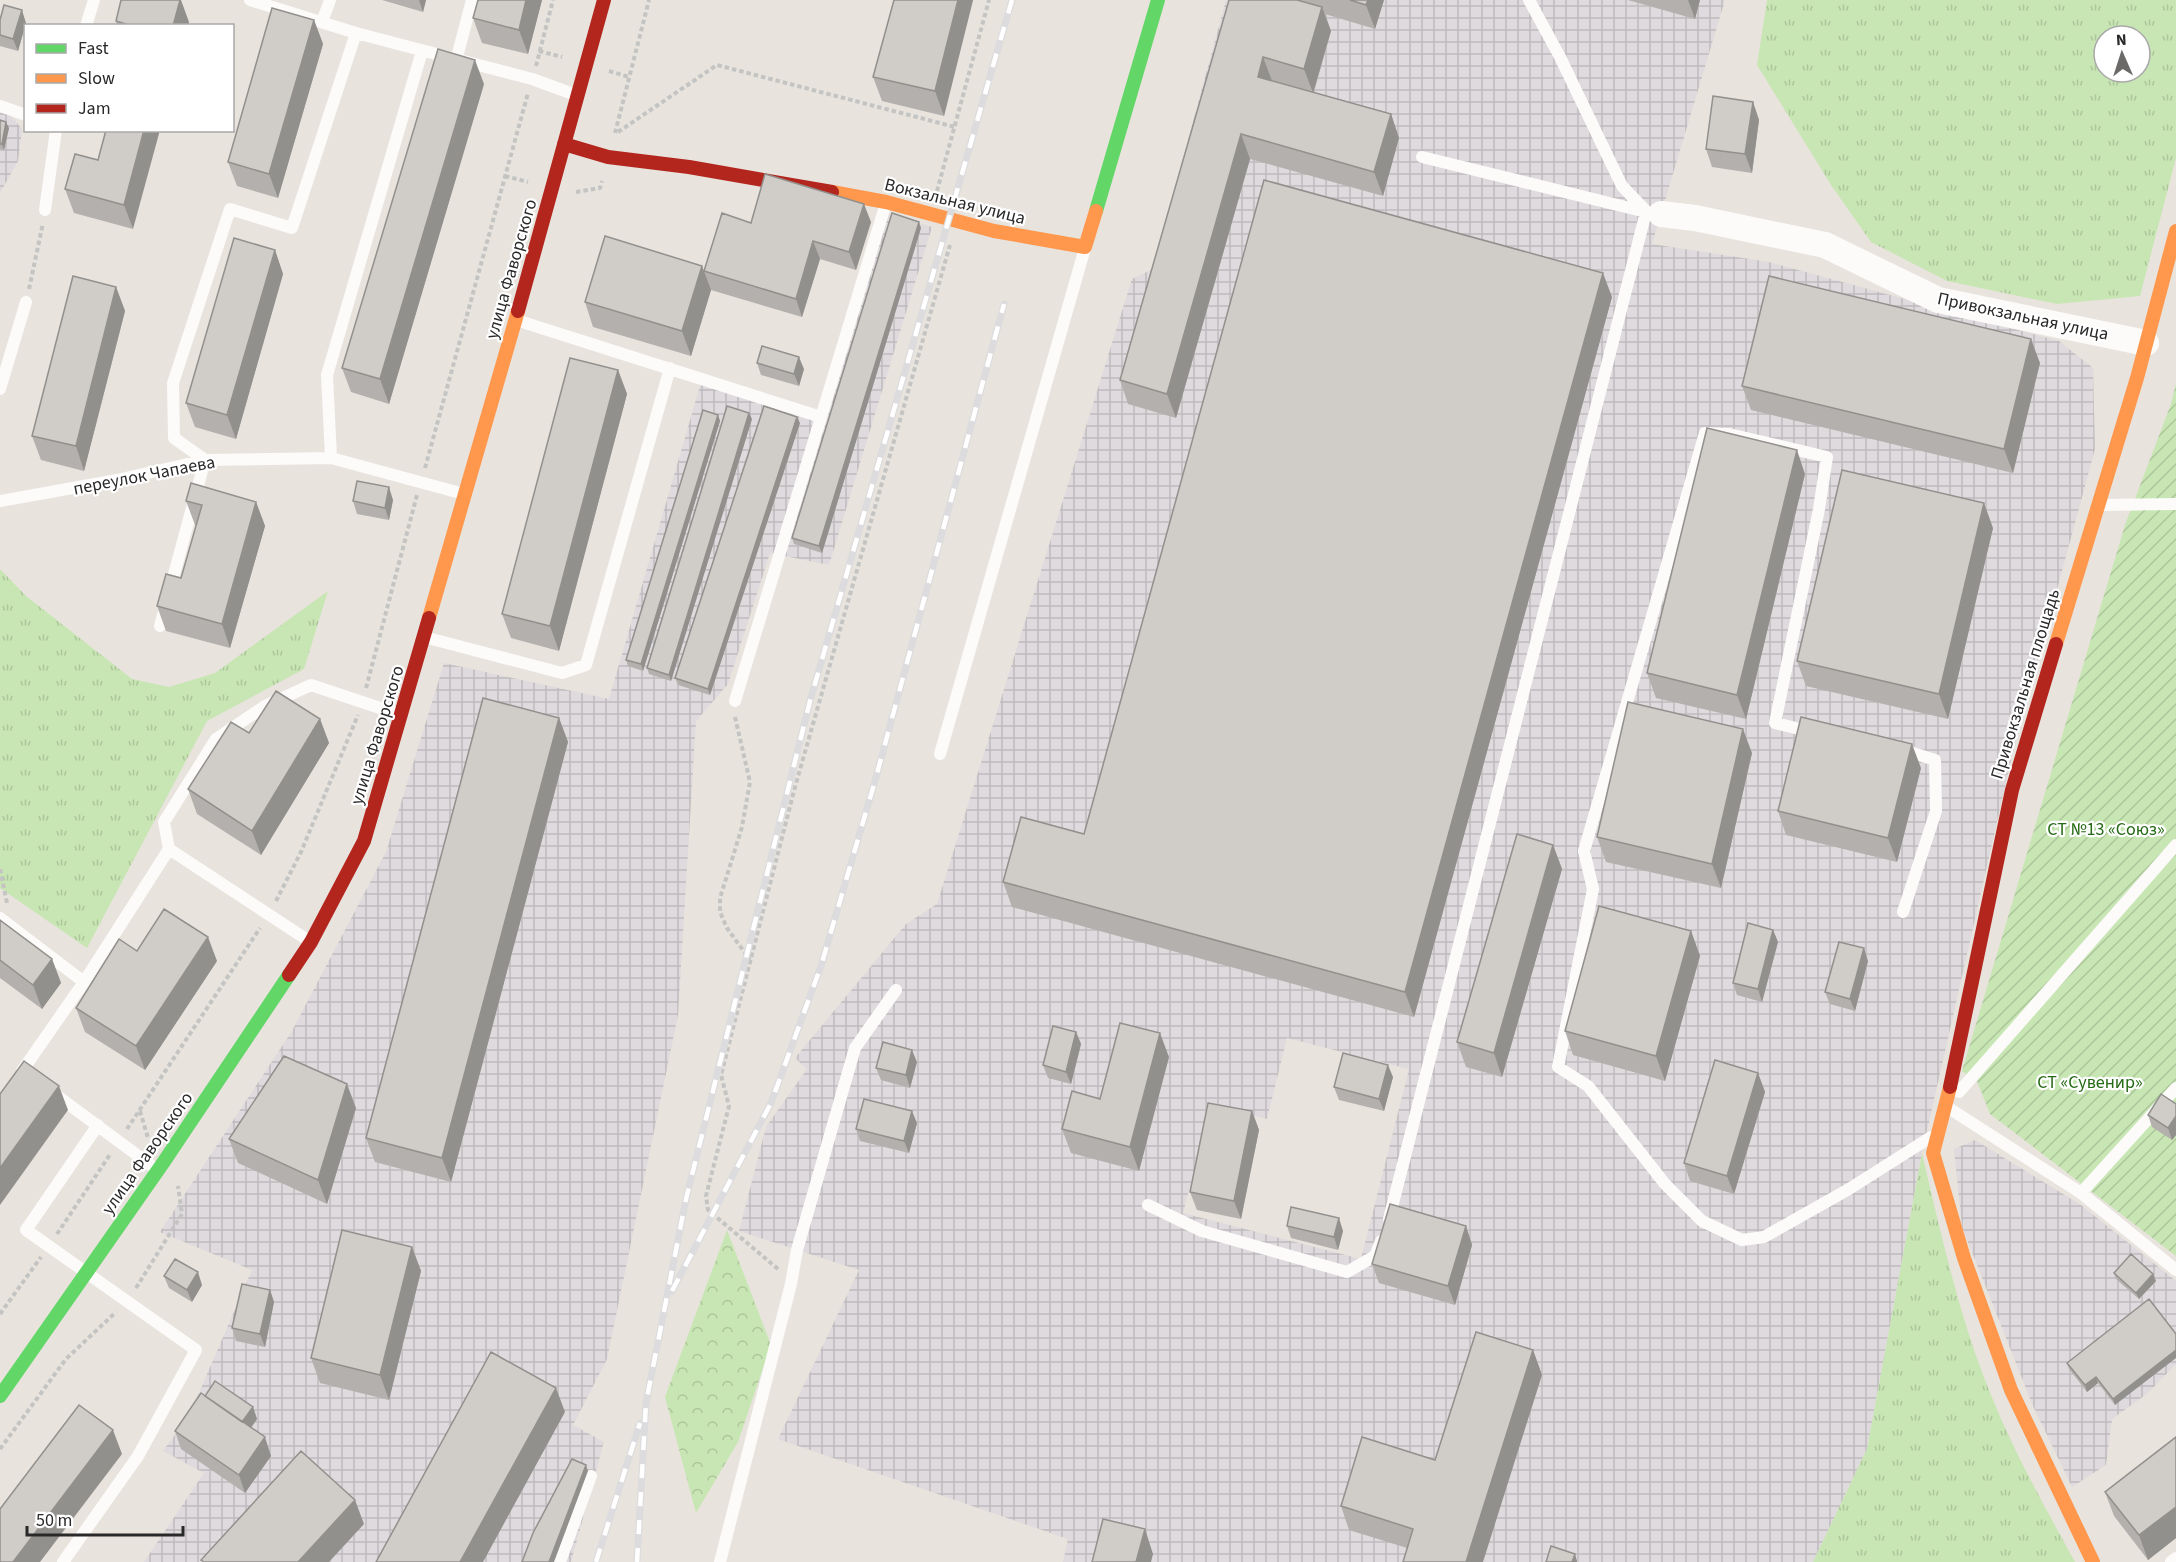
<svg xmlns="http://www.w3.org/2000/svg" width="2176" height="1562" font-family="'Source Sans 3',sans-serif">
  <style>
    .industrial { fill: url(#industrial-grid); fill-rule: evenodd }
    .grass { fill: url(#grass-tufts); fill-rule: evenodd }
    .forest { fill: url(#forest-crowns) }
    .garden { fill: url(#garden-furrows) }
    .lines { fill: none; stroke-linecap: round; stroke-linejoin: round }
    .path { stroke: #c4c4c3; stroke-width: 4; stroke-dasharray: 4.5 3; stroke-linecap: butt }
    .lane { stroke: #fcfbfa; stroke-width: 12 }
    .street { stroke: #fcfbfa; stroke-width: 26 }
    .fast { stroke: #63d668; stroke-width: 14 }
    .slow { stroke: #ff974d; stroke-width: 14 }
    .jam { stroke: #b3261e; stroke-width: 14 }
    .rail-casing { stroke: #dcdcde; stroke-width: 7 }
    .rail { stroke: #fff; stroke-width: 4.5; stroke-dasharray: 14; stroke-linecap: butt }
    .wall { fill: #b3b0ad }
    .shaded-wall { fill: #92908d }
    .building { fill: #d0cdc9; stroke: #92908d; stroke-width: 1.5 }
    .labels { text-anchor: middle; stroke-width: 4.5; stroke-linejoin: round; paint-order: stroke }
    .street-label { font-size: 18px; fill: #292929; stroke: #fff }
    .park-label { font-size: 18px; fill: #256a14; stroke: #fff }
  </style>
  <defs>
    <pattern id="industrial-grid" width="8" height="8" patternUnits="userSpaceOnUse" patternTransform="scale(1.5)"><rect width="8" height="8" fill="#dedadd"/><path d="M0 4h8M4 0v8" fill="none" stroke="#bebbbe"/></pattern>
    <pattern id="grass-tufts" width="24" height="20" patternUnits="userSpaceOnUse" patternTransform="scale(1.5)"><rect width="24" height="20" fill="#c8e6b3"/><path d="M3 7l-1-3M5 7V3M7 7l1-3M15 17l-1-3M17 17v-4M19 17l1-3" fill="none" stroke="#acc59a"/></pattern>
    <pattern id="forest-crowns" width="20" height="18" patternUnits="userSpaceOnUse" patternTransform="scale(1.5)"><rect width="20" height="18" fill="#c8e6b3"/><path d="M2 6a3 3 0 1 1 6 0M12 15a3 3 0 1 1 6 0" fill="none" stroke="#acc59a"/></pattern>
    <pattern id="garden-furrows" width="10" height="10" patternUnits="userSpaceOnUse" patternTransform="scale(1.5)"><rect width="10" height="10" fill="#c8e6b3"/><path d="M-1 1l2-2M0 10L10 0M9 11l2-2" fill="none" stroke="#acc59a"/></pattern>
  </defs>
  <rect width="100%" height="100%" fill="#e8e3dd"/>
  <path class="industrial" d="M1226,0H1725L1652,244L1769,262L2059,341L2093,368L2095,449L2011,760L1922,1153L1867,1449L1813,1562H1063L1068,1539L778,1439L859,1270L739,1231L766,1127L807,1069L795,1058L906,924L937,904L1132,279L1153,269ZM1287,1038L1409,1069L1361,1259L1183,1213L1211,1105L1267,1119Z
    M0,103L22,129L18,161L0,193Z
    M883,213L932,227L829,565L770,553L728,684L696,721L678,1015L607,1359L573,1425L604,1442L571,1562H144L204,1473L163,1451L189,1416L252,1270L160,1232L292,1031L386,852L444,663L609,699L702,379L821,416Z
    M1975,1140L2081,1205L2176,1281V1364L2148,1393L2112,1419L2106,1465L2072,1487L2033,1406L1962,1227L1954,1149Z"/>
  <path class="grass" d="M1767,0H2176V158L2140,296L2057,304L1947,281L1871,242L1831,185L1757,65ZM2104,36H2140V72H2104Z
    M0,569L26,596L132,679L169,687L215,673L328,591L304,669L207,721L87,948L0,888Z
    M1922,1153C1941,1234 1959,1317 1991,1395C2014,1453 2045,1507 2075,1562H1813L1867,1449Z"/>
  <path class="forest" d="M727,1230L771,1345L738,1442L696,1513L665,1397Z"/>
  <path class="garden" d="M2176,383V1256L1990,1114L1977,1081L1962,1071L2125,525L2171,404Z"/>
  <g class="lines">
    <path class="path" d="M539,51L562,57
      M536,66L553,0
      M609,71L629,77
      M618,132L717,65L955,127
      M615,133L649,0
      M505,176L528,182
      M937,191L989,0
      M576,192L600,188L602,181
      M29,289L43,223
      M425,468L528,93
      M366,688L417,495
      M735,717L750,782L742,827L720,898V912L727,928L750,960
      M0,869L7,903
      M276,901L301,852L358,715
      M140,1111L148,1138
      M127,1129L260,928
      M57,1234L111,1153
      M778,1269L708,1210L706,1196L729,1106L721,1075L795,787L950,245
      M136,1288L182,1214L178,1186
      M0,1314L41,1257
      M0,1449L66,1359L116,1312"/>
    <path class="lane" d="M250,0L356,33L532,79L576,95
      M1529,0L1560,57L1622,186L1645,210
      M322,22L330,0
      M86,26L94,0
      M456,61L472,0
      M0,106L26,115
      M45,210L56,130
      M516,320L821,417
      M0,389L26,302
      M331,458L327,375L422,51
      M0,501L117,480L205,460L331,458L464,494
      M2099,505L2176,504
      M160,626L205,460L174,438L173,383L230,209L292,228L356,33
      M424,637L562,673L586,665L670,368
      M735,701L886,203
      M1812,732L1775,723L1819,509L1827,457L1729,434L1705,433L1584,851L1593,889L1558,1067L1588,1086L1665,1184L1702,1221L1742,1240L1764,1237L1849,1189L1931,1137
      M1900,749L1935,760L1936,811L1903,912
      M940,754L1085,248
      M169,849L309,941
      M0,918L84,982
      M22,1071L84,982L169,849L164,822L216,739L265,706L311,685L401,715
      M52,1092L156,1169
      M1959,1092L2176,845
      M1947,1107L2081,1193L2176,1270
      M2081,1193L2176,1088
      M1148,1205L1202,1231L1347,1272L1375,1256L1381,1241
      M1389,1219L1646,212L1422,157
      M63,1562L138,1456L196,1350L26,1230L98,1125
      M560,1562L591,1476
      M720,1562L791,1284L797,1250L855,1048L896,990
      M2171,1562L2176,1558"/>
    <path class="street" d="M1661,214L1695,218L1825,245L1938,300L2146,343"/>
    <path class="fast" d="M1096,211L1158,0
      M0,1396L163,1163L289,975"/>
    <path class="slow" d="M832,192L886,202L994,231L1085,247L1096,211
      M429,618L518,311
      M2056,644L2137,378L2176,231
      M1950,1087L1933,1153L1964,1258L2011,1390L2093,1562"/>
    <path class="jam" d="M564,144L608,157L689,167L832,192
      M518,311L604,0
      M289,975L311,942L364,841L429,618
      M1950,1087L2012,790L2056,644"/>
    <g class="rail-casing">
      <path id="rail" d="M672,1291L771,1103L821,966L875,781L1004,304
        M596,1562L640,1423
        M637,1562L646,1403L686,1199L810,701L1012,0"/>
    </g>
    <use href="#rail" class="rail"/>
  </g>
  <path class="wall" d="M382,0H426L423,12Z
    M542,0L528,54L482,43L473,18Z
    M894,0H973L944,116L882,101L873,77Z
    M1229,0H1384L1375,29L1325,14L1331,31L1314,92L1391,114L1399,138L1383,196L1250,159L1176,418L1128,404L1120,380Z
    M1628,0H1700L1695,19Z
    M0,20L26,23L18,51L0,46Z
    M314,20L323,44L278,198L237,186L228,162Z
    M116,21L189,22L188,26H117Z
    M484,84L389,404L351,392L342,368Z
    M1753,102L1759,120L1752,173L1712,167L1706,149Z
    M0,120L9,128L4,150L0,149Z
    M106,130L133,229L74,213L65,189L98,160Z
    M871,222L856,270L820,259L802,317L711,290L691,356L593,327L585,302L702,266L704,271L751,223Z
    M921,228L822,553L794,544L792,538Z
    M275,250L283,274L236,439L195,427L186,403Z
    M116,287L125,311L84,471L41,460L32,436Z
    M1612,297L1414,1017L1012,907L1003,882L1084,834Z
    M757,363L804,369L799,386L761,375Z
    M2040,363L2013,473L1751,410L1742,386Z
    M618,370L627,394L559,651L511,638L502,614Z
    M718,415L720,421L643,671L628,666L626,660Z
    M752,419L671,681L649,674L647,668Z
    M800,423L710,695L678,685L675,678Z
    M1805,474L1746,719L1656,698L1647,673Z
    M393,500L389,520L357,514L353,501Z
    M186,501L256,502L265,526L230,648L166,631L157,606L181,578L196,525H195Z
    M1993,528L1948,719L1806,686L1797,661Z
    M559,718L568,742L451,1182L375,1162L366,1138Z
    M320,719L329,743L261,855L197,814L188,789L249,733Z
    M1752,753L1721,888L1606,862L1597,837Z
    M1921,768L1897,862L1786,835L1778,811Z
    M1553,845L1562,869L1502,1077L1466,1067L1457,1042Z
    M0,920L52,959L61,983L42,1009L0,978Z
    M1773,930L1778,942L1762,1002L1737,995L1733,983Z
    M1691,931L1700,956L1665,1081L1573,1055L1565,1031Z
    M217,961L145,1070L85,1032L76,1008Z
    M1868,961L1855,1011L1830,1004L1825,992Z
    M1076,1032L1081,1044L1071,1084L1048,1078L1043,1065Z
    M1169,1057L1139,1171L1071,1153L1062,1129L1100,1099Z
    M917,1062L910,1088L881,1080L876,1068Z
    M1758,1073L1765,1092L1734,1194L1690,1181L1684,1163Z
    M1393,1077L1384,1111L1339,1100L1334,1087Z
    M2176,1104V1135L2172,1140L2152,1127L2148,1115Z
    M356,1108L327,1204L238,1163L229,1139Z
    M1252,1111L1259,1130L1241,1219L1197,1210L1190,1192Z
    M917,1123L909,1153L860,1141L856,1129Z
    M1287,1226L1343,1231L1338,1250L1291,1238Z
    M1466,1226L1472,1245L1455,1305L1379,1283L1372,1264Z
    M412,1247L421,1271L389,1400L320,1383L311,1358Z
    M2114,1273L2156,1281L2139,1299L2116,1279Z
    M164,1276L202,1285L192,1302L169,1288Z
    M270,1290L274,1302L265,1347L236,1341L232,1328Z
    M2176,1334L2115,1405L2098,1383L2087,1392L2069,1369L2067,1363Z
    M1533,1350L1542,1375L1407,1548L1349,1530L1341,1506L1435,1460Z
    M205,1396L253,1407L257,1419L251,1428L271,1456L245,1493L181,1449L175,1431Z
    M2176,1437V1538L2148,1560L2114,1516L2105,1492Z"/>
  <path class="shaded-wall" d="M180,0H181L189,22L188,26H173Z
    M419,0H426L423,12Z
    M526,0H542L528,54L519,30Z
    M958,0H973L944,116L935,91Z
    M1368,0H1384L1375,29L1366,5Z
    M1688,0H1700L1695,19Z
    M1322,7L1331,31L1313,93L1304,69Z
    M22,10L26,23L18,51L13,39Z
    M314,20L323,44L278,198L269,174Z
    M1263,57L1272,81L1258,77Z
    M475,60L484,84L389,404L380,379Z
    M1753,102L1759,120L1752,173L1745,154Z
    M1391,114L1399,138L1383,196L1374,172Z
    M6,122L9,128L4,150L2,144Z
    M144,130H160L133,229L124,205Z
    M1241,134L1250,159L1176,418L1167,394Z
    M864,204L871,222L856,270L849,252Z
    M919,222L921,228L822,553L819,546Z
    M813,241L820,259L802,317L796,299Z
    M275,250L283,274L236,439L227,415Z
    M702,266L711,290L691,356L682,331Z
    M1603,273L1612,297L1414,1017L1405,992Z
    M116,287L125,311L84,471L76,446Z
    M2031,339L2040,363L2013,473L2004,449Z
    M799,357L804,369L799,386L794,374Z
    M618,370L627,394L559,651L550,626Z
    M749,413L752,419L671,681L669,675Z
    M718,415L720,421L643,671L641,664Z
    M797,417L800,423L710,695L708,689Z
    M1797,450L1805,474L1746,719L1737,695Z
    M389,487L393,500L389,520L385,508Z
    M256,502L265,526L230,648L222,624Z
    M1984,503L1993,528L1948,719L1939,694Z
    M559,718L568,742L451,1182L442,1158Z
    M320,719L329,743L261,855L252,831Z
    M1743,729L1752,753L1721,888L1712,864Z
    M1912,744L1921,768L1897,862L1888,838Z
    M1553,845L1562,869L1502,1077L1494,1053Z
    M1773,930L1778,942L1762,1002L1758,989Z
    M1691,931L1700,956L1665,1081L1656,1056Z
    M208,937L217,961L145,1070L136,1046Z
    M1864,948L1868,961L1855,1011L1850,999Z
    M52,959L61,983L42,1009L33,985Z
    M1076,1032L1081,1044L1071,1084L1066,1072Z
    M1160,1033L1169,1057L1139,1171L1130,1147Z
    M912,1050L917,1062L910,1088L906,1075Z
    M1388,1065L1393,1077L1384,1111L1379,1099Z
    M1758,1073L1765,1092L1734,1194L1727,1176Z
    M347,1084L356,1108L327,1204L318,1180Z
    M59,1086L68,1110L0,1205V1168Z
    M912,1111L917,1123L909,1153L904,1141Z
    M1252,1111L1259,1130L1241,1219L1234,1201Z
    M2176,1116V1135L2172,1140L2168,1128Z
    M1339,1218L1343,1231L1338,1250L1334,1237Z
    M1466,1226L1472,1245L1455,1305L1448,1286Z
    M412,1247L421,1271L389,1400L380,1375Z
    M198,1272L202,1285L192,1302L187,1290Z
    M2153,1274L2156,1281L2139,1299L2136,1293Z
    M270,1290L274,1302L265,1347L260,1334Z
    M1533,1350L1542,1375L1483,1562H1466Z
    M2176,1350V1358L2115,1405L2113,1399Z
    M2096,1377L2098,1383L2087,1392L2085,1385Z
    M556,1388L565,1412L483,1562H460Z
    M253,1407L257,1419L244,1437L240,1424Z
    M113,1430L122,1454L40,1562H13Z
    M265,1437L271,1456L245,1493L239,1475Z
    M586,1465L588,1471L554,1562H549Z
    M355,1500L364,1524L329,1562H298Z
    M2176,1507V1538L2148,1560L2139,1535Z
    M1145,1529L1153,1554L1151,1562H1136Z
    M1575,1554L1577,1561V1562H1572Z"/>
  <path class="building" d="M121,0H180L173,26H132L116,21Z
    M478,0H526L519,30L473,18Z
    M894,0H958L935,91L873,77Z
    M1229,0H1297L1322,7L1304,69L1263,57L1258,77L1391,114L1374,172L1241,134L1167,394L1120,380Z
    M1350,0H1368L1366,5Z
    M4,5L22,10L13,39L0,35V20Z
    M272,8L314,20L269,174L228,162Z
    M438,49L475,60L380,379L342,368Z
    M1713,96L1753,102L1745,154L1706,149Z
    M0,120L6,122L2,144H0Z
    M106,130H144L124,205L65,189L75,154L98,160Z
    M765,174L864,204L849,252L813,241L796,299L704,271L722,213L751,223Z
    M1264,180L1603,273L1405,992L1003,882L1021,817L1084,834Z
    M892,213L919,222L819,546L792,538Z
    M605,236L702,266L682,331L585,302Z
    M234,238L275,250L227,415L186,403Z
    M73,276L116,287L76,446L32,436Z
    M1769,276L2031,339L2004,449L1742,386Z
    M762,346L799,357L794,374L757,363Z
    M570,358L618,370L550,626L502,614Z
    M727,406L749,413L669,675L647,668Z
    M764,406L797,417L708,689L675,678Z
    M703,410L718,415L641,664L626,660Z
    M1707,428L1797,450L1737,695L1647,673Z
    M1842,470L1984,503L1939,694L1797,661Z
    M357,481L389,487L385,508L353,501Z
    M191,483L256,502L222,624L157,606L166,574L181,578L202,505L186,501Z
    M276,691L320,719L252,831L188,789L231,722L249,733Z
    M483,698L559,718L442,1158L366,1138Z
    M1628,702L1743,729L1712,864L1597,837Z
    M1801,717L1912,744L1888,838L1778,811Z
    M1517,834L1553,845L1494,1053L1457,1042Z
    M1599,906L1691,931L1656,1056L1565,1031Z
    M164,909L208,937L136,1046L76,1008L119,939L137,951Z
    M0,920L52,959L33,985L0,960Z
    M1748,923L1773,930L1758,989L1733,983Z
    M1839,942L1864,948L1850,999L1825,992Z
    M1120,1023L1160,1033L1130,1147L1062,1129L1072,1091L1100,1099Z
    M1053,1026L1076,1032L1066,1072L1043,1065Z
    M883,1042L912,1050L906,1075L876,1068Z
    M1343,1053L1388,1065L1379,1099L1334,1087Z
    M284,1056L347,1084L318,1180L229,1139Z
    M1715,1060L1758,1073L1727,1176L1684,1163Z
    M24,1061L59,1086L0,1168V1094Z
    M2161,1094L2176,1104V1116L2168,1128L2148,1115Z
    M864,1099L912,1111L904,1141L856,1129Z
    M1208,1103L1252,1111L1234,1201L1190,1192Z
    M1390,1204L1466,1226L1448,1286L1372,1264Z
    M1291,1207L1339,1218L1334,1237L1287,1226Z
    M342,1230L412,1247L380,1375L311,1358Z
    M2131,1254L2153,1274L2136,1293L2114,1273Z
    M175,1259L198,1272L187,1290L164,1276Z
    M242,1284L270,1290L260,1334L232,1328Z
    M2149,1299L2176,1334V1350L2113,1399L2096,1377L2085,1385L2067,1363Z
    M1476,1332L1533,1350L1466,1562H1403L1413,1529L1341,1506L1362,1437L1435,1460Z
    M491,1352L556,1388L460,1562H376Z
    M215,1381L253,1407L242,1422L205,1396Z
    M201,1393L265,1437L239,1475L175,1431Z
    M79,1405L113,1430L13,1562H0V1509Z
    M2176,1437V1507L2139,1535L2105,1492Z
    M301,1451L355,1500L298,1562H204L201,1560Z
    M572,1459L586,1465L549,1562H522L533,1533Z
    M1103,1519L1145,1529L1136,1562H1092Z
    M1551,1546L1575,1554L1572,1562H1546Z"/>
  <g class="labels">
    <g class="street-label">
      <text transform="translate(955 201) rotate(14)" y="6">Вокзальная улица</text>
      <text transform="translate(511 269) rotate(-74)" y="6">улица Фаворского</text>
      <text transform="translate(2023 316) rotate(12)" y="6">Привокзальная улица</text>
      <text transform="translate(144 475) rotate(-11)" y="6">переулок Чапаева</text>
      <text transform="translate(2025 684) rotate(-73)" y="6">Привокзальная площадь</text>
      <text transform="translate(377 735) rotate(-73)" y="6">улица Фаворского</text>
      <text transform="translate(147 1153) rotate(-55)" y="6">улица Фаворского</text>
    </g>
    <g class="park-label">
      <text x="2106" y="835">СТ №13 «Союз»</text>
      <text x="2090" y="1088">СТ «Сувенир»</text>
    </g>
  </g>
  <rect x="24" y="24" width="210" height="108" fill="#ffffff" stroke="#a9a9a9" stroke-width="1.5"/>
  <rect x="36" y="44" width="30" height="9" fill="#63d668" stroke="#a9a9a9" stroke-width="1.5"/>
  <text x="78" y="54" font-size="18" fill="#292929">Fast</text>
  <rect x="36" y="74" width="30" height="9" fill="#ff974d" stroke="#a9a9a9" stroke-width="1.5"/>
  <text x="78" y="84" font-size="18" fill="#292929">Slow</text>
  <rect x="36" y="104" width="30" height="9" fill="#b3261e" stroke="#a9a9a9" stroke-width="1.5"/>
  <text x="78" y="114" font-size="18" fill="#292929">Jam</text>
  <g transform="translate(2122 54) rotate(357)"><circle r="28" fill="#ffffff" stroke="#a9a9a9" stroke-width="1.5"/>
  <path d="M0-4.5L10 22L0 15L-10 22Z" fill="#6c6a68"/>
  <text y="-9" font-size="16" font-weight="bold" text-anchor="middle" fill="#292929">N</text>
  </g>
  <path d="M27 1526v9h156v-9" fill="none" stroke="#292929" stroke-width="3"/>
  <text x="36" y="1526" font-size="18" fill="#292929" stroke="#ffffff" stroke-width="4.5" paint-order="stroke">50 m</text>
</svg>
